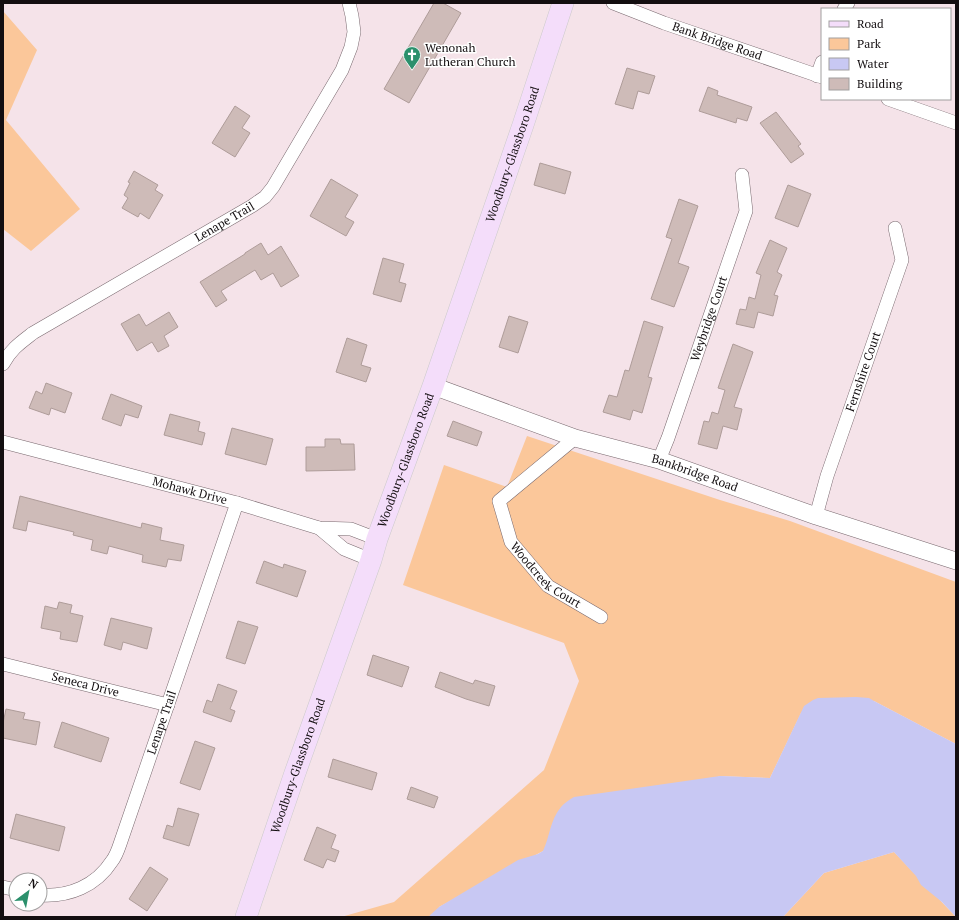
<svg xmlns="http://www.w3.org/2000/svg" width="959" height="920" font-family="'PT Serif',serif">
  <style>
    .green { fill: #fbc79a }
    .water { fill: #c8c8f3 }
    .building { fill: #cebbb8; stroke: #ae9c99 }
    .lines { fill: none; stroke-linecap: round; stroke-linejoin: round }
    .minor-casing { stroke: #79696f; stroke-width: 14 }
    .tertiary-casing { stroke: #79696f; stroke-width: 18 }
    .primary-casing { stroke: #cbcaca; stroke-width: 22 }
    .minor { stroke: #fff; stroke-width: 13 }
    .tertiary { stroke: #fff; stroke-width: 17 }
    .primary { stroke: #f4ddfa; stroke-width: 21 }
    .labels { text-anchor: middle; stroke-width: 3; stroke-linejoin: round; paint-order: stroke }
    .street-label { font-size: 12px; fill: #130e10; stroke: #fff }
    .poi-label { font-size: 12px; fill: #130e10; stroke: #fff; text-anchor: start }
  </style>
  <rect width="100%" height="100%" fill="#f5e3e9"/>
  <path class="green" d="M3,11L37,50L6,120L80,209L31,251L3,229Z
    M527,436L720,500L790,521L956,582V744L874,701L801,713L770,778L720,776L543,851L439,907L437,917H341L394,902L544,770L579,681L564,643L403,585L444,465L507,487Z
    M894,852L956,917H783L824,873Z"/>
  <path class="water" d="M856,697L869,698L874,701L956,744V917L942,902L921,885L916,876L894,852L824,873L783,917H707L702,916L700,917H428L439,907L518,860L538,854L543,851C550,836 550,820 561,807C564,803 569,800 574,797L720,776L770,778L804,706L813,700L818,698Z"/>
  <path class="building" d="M434,3H443L461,13L409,103L384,89Z
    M627,68L655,76L649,94L638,91L633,109L615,104Z
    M708,87L718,91L717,95L752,107L747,121L737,118L736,123L699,111Z
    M235,106L250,116L242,128L250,133L235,157L212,143Z
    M776,112L801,144L798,146L804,154L791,163L760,123Z
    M540,163L571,172L565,194L534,185Z
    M134,171L158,185L155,190L163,195L149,219L140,213L138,217L122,208L128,198L124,195L130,183L128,182Z
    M331,179L358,195L345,217L354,222L346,236L310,216Z
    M788,185L811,194L798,227L775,218Z
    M679,199L698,206L678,263L689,267L674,307L651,299L672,239L666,237Z
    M770,240L787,248L777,272L782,275L774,295L778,296L773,316L758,312L754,328L736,324L740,309L746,310L749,297L755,299L761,275L756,273Z
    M261,243L268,255L281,246L299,276L281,287L273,273L261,280L255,270L221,291L227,300L216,307L200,282L245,254V253Z
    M383,258L404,264L399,282L406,284L401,302L373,294Z
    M169,312L178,327L164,336L169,346L158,352L152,342L137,351L121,324L139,314L146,326Z
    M509,316L528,322L518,353L499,347Z
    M644,321L663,327L648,377L652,378L642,413L633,410L630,420L603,412L609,395L617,397L625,370L629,371Z
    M347,338L367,345L361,365L371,368L366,382L336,372Z
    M733,344L753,352L734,407L742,409L737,430L723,426L717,449L698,444L704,421L709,422L712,412L718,414L725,390L718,388Z
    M46,383L72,393L65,413L51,408L49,415L29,408L36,391L42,394Z
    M111,394L142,406L138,418L125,414L121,426L102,419Z
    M170,414L200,422L198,431L205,433L202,445L164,435Z
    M453,421L482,432L477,446L447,436Z
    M232,428L273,439L266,465L225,454Z
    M325,439H340L341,444H354L355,470L306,471V447H325Z
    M20,496L141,528L142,523L162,528L160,540L184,545L181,561L168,559L166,567L142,562L143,555L109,546L107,554L91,550L93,540L73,535L74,532L28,521L26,531L13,528Z
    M264,561L283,568L284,564L306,571L297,597L256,583Z
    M59,602L72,605L70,613L83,616L77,642L60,639L61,632L41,628L45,606L57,609Z
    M111,618L152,628L147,649L123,642L121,650L104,645Z
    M238,621L258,627L245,664L226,658Z
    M373,655L409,667L402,687L367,675Z
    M440,672L473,684L475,680L495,686L489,706L466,699L435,687Z
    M218,684L237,691L230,709L235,711L231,722L203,712L207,700L212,702Z
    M6,709L25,713L23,719L40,722L36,745L3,738V723Z
    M62,722L109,738L101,762L54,747Z
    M195,741L215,748L200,790L180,783Z
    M333,759L377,773L372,790L328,777Z
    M411,787L438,797L434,808L407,799Z
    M178,808L199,814L189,846L163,838L167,825L173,827Z
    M16,814L65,827L59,851L10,838Z
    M317,827L336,835L331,848L339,851L335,862L327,859L323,868L304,860Z
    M150,867L168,879L147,911L129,899Z"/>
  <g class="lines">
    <g class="minor-casing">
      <g id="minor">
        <path id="s1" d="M613,3L664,23L822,77"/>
        <path d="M844,9L848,3"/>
        <path d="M817,76L822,62"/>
        <path d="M888,99L956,123"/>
        <path id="s2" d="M3,364C11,349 20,343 33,333L252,206L265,197L273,187L342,70L351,47L354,32L352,16L349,3"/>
        <path id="s3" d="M575,438L499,501L511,542L548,586L601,617"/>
        <path id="s4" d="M3,442L237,503L319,528L351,529L377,539"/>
        <path id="s5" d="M659,460L668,438L746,211L742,175"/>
        <path id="s6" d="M816,516L827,476L902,260L895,228"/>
        <path d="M319,528L344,549L371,560"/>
        <path id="s7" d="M3,664L168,705"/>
        <path d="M3,887L16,890"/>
        <path id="s8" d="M40,895C69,897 96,886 112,861C116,856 118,850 120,844L237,503"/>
      </g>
    </g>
    <g class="tertiary-casing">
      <g id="tertiary">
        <path id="s9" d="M433,386L575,438L659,460L816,516L956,561"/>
      </g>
    </g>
    <g class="primary-casing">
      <g id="primary">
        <path id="s10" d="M246,917L295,773L371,560L377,539L433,386L523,125L563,3"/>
      </g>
    </g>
    <use href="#minor" class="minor"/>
    <use href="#tertiary" class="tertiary"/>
    <use href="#primary" class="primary"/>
  </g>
  <defs>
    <g id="church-pin" transform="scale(0.9)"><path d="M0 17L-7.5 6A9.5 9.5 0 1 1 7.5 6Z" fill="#2b906c" stroke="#fff"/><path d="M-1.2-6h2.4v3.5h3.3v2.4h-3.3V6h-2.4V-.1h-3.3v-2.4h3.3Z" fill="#fff"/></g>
  </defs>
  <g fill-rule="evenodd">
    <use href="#church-pin" x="412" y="55"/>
  </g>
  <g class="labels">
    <g class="street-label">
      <text dy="4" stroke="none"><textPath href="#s1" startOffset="111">Bank Bridge Road</textPath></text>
      <text dy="4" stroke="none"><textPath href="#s10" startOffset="808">Woodbury-Glassboro Road</textPath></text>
      <text dy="4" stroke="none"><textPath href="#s2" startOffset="265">Lenape Trail</textPath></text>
      <text dy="4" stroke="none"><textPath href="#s5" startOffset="150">Weybridge Court</textPath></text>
      <text dy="4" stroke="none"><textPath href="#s6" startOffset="152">Fernshire Court</textPath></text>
      <text dy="4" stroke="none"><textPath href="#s10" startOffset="484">Woodbury-Glassboro Road</textPath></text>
      <text dy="4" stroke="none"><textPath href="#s9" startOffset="276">Bankbridge Road</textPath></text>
      <text dy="4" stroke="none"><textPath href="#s4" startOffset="193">Mohawk Drive</textPath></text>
      <text dy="4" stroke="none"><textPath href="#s3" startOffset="190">Woodcreek Court</textPath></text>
      <text dy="4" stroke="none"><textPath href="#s7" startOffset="85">Seneca Drive</textPath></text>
      <text dy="4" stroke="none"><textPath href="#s8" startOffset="231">Lenape Trail</textPath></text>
      <text dy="4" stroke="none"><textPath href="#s10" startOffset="160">Woodbury-Glassboro Road</textPath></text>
    </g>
    <g class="poi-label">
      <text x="425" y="52">Wenonah<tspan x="425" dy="14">Lutheran Church</tspan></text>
    </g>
  </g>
  <rect width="959" height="920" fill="none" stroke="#130e10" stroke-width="8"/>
  <rect x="821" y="8" width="130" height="92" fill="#ffffff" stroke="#a19f9f"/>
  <rect x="829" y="21" width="20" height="6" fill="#f4ddfa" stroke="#a19f9f"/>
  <text x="857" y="28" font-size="12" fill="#130e10">Road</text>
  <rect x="829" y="38" width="20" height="12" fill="#fbc79a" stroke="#a19f9f"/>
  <text x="857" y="48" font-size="12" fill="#130e10">Park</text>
  <rect x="829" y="58" width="20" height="12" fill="#c8c8f3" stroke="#a19f9f"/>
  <text x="857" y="68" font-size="12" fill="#130e10">Water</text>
  <rect x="829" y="78" width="20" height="12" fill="#cebbb8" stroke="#a19f9f"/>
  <text x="857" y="88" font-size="12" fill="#130e10">Building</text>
  <g transform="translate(28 892) rotate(32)"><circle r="19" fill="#ffffff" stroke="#a19f9f"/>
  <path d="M0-3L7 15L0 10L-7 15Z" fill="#2b906c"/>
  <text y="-6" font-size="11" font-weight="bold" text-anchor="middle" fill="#130e10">N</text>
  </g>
</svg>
